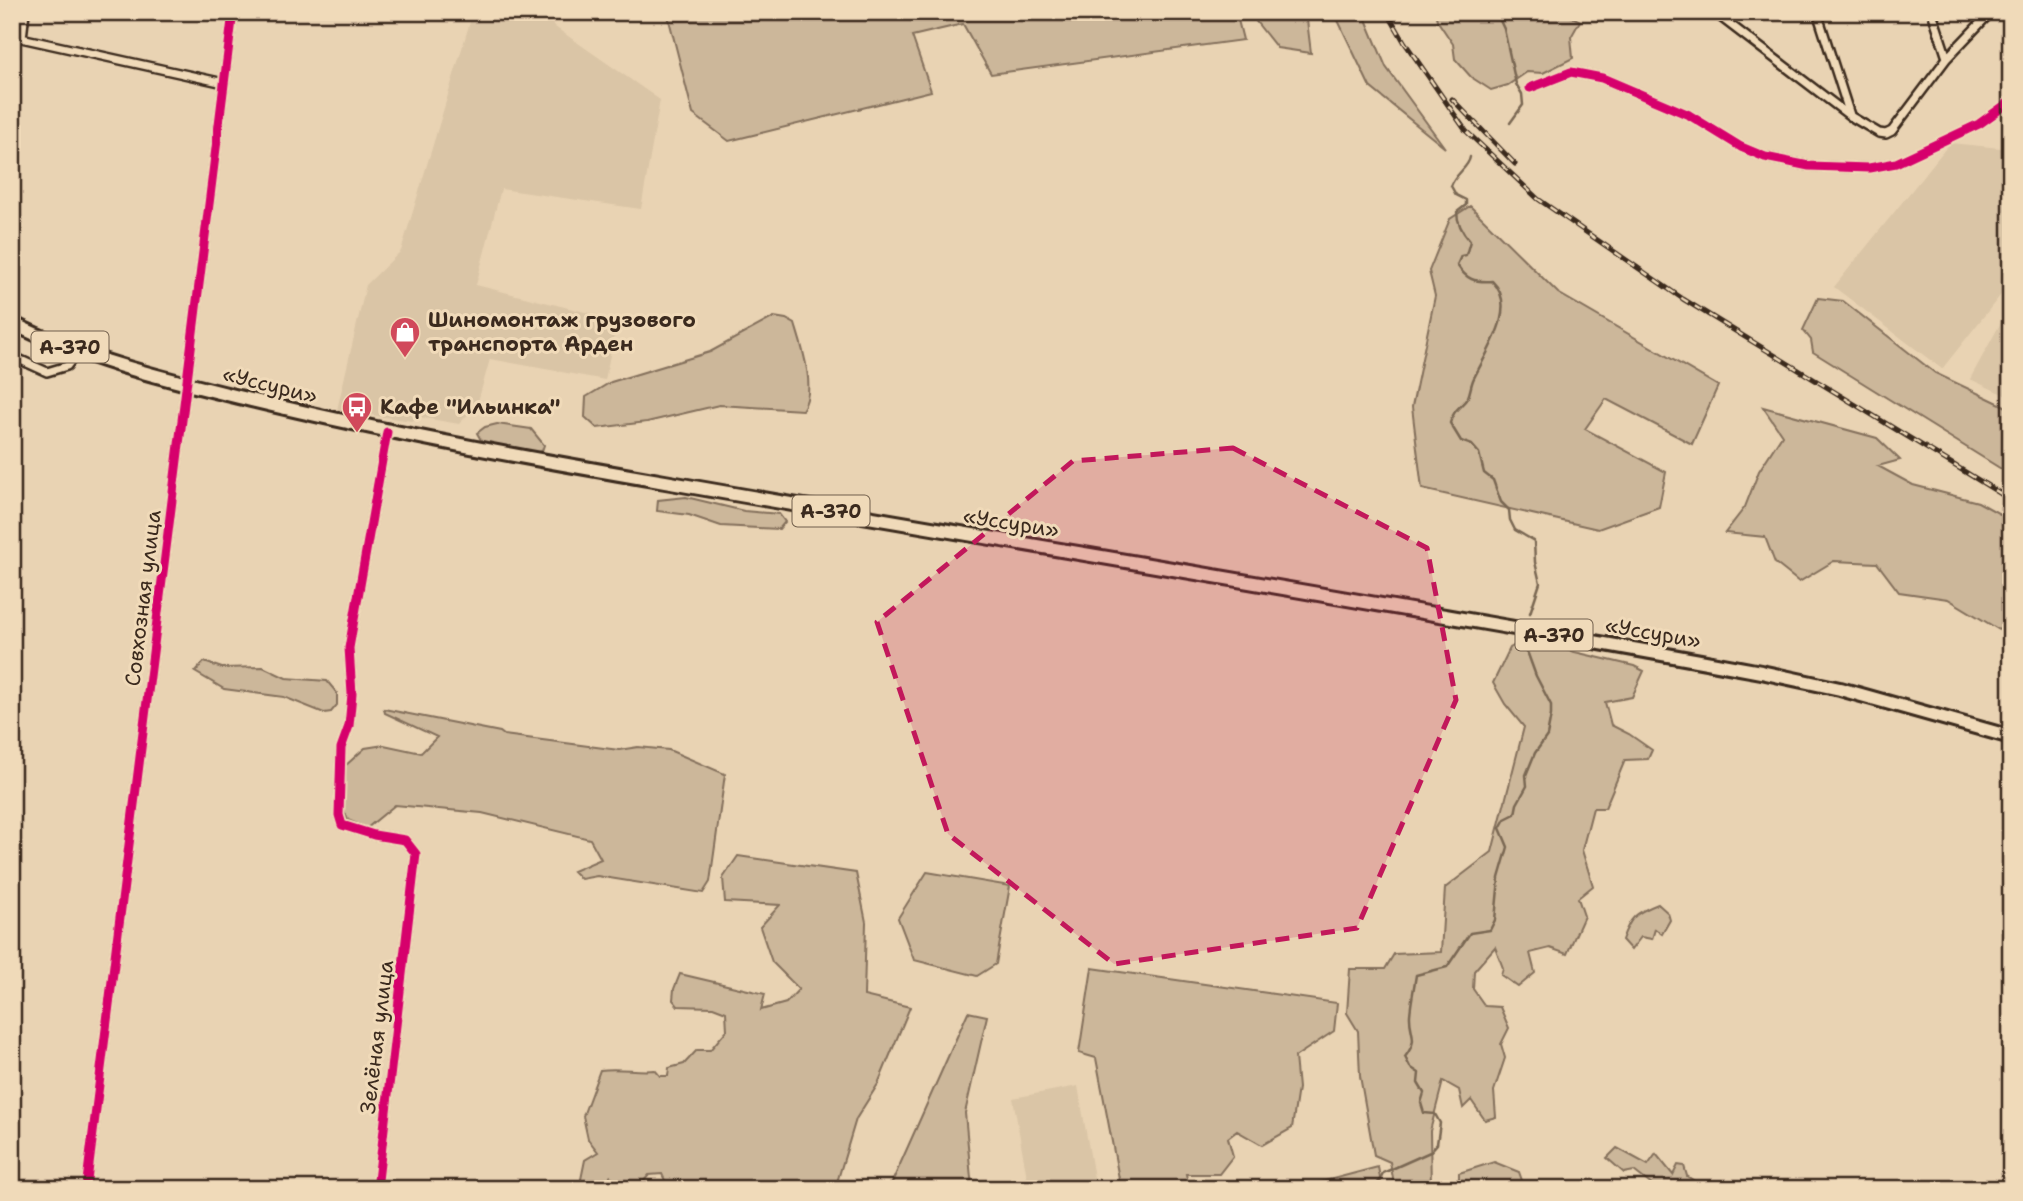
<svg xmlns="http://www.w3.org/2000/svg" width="2023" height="1201" font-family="'Shantell Sans',sans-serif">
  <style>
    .built { fill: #dac5a6 }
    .green { fill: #ccb79a; stroke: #84705c; stroke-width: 2 }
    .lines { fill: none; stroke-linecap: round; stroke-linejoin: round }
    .stream { stroke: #7a6753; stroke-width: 2.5 }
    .minor-casing { stroke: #3b2a1e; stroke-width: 12 }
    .trunk-casing { stroke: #3b2a1e; stroke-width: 18 }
    .minor { stroke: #f0dab9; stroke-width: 7 }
    .trunk { stroke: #f0dab9; stroke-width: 12 }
    .rail-casing { stroke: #3b2a1e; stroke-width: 5 }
    .rail { stroke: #f0dab9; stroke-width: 2.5; stroke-dasharray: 8; stroke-linecap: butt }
    .cycleway-casing { stroke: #f0dab9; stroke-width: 13 }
    .cycleway { stroke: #d6006c; stroke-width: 9 }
    .marked { fill: #c2185b; fill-opacity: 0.2; stroke: #c2185b; stroke-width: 5; stroke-dasharray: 14 9; stroke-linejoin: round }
    .labels { text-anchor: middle; stroke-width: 6; stroke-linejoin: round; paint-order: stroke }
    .shield { fill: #f0dab9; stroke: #715f4c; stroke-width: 2 }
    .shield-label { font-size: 19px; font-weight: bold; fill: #3b2a1e }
    .poi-label { font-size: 21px; font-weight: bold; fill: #3b2a1e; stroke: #f0dab9; text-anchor: start }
    .street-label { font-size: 21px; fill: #3b2a1e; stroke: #f0dab9 }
  </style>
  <rect width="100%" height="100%" fill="#e9d3b3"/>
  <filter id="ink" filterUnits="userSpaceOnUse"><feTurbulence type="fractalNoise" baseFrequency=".0143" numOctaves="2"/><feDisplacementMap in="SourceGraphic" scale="14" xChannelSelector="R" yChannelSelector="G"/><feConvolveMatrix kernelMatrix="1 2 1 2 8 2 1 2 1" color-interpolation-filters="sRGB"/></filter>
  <g filter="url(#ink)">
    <path class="built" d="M473,12L544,14L555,27L660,100L641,209L501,189L476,285L617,320L605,380L490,359L477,405L459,424L419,417L412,421L337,410L366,285L401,251Z
      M1950,143L2011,149V282L1942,369L1834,287Z
      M2011,304V398L1970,379Z
      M1078,1086L1096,1189H1029L1013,1098Z"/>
    <path class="green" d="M667,12H1236L1243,40L991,74L963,24L912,36L931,91L729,141L693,114Z
      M1258,12H1306L1311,53L1277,48L1254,19Z
      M1334,12H1363L1386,67L1445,148L1370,87Z
      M1435,12H1563L1580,21L1571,37L1573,58L1543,73L1527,72L1508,85L1491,90L1471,77L1455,59L1453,44L1437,20Z
      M1470,206L1558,293L1718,386L1692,444L1606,399L1585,429L1666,472L1659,507L1598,529L1422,489L1412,407L1435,296L1429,271L1450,219Z
      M1818,298L1843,301L1935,373L2011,409V475L1813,352L1811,340L1803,330Z
      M774,317L786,319L795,324C802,347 817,390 802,410L719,405L647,422L597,428L585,417L586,397L611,382L710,352Z
      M1763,407L1877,438L1900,460L1878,466L1913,485L1978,502L2011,520V637L1948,599L1899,592L1877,563L1834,561L1799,582L1775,563L1765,537L1725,533L1745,507L1759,471L1782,435Z
      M497,424L531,429L544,445L542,451L529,455L485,447L477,433L485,427Z
      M686,497L744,511L779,514L785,522L779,529L721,526L689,515L657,511L658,500Z
      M1524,640L1634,666L1644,671L1632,697L1605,702L1611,725L1629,734L1652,750L1648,759L1625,760L1605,808H1593L1582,850L1593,886L1578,898L1584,916L1567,954L1550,948L1530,953L1535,973L1518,987L1501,975L1503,968L1495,947L1474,971L1473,989L1485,1006L1500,1007L1509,1028L1501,1044L1505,1058L1494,1091L1496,1117L1485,1120L1471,1100L1463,1108L1459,1090L1443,1081L1430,1131L1431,1189H1395L1390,1162L1374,1155L1360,1076L1358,1031L1347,1013L1350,969H1385L1394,954L1441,952L1445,888L1492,852L1524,727L1505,704L1493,683L1510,648Z
      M204,662L222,668L263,667L286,678L327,681L337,693V705L331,712L324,713L284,697L224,689L195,672Z
      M384,709L500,732L504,735L619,750L638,747L669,750L725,774L710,882L703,893L597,876L581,879L573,871L601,859L590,839L482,813L395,805L367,828L348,820L342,805L344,767L365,748L384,745L421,753L437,737L385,713Z
      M738,856L856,873L866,922L864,996L910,1007L878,1084L856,1119L835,1189H669L662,1174L649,1175L637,1189H624L610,1176L606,1189H583L580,1184L585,1160L598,1152L588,1139L583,1116L600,1070C619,1067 636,1072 655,1070L660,1076H668L669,1068L684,1064L697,1050H710L727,1030L726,1012L713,1007L678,1006L673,1000L674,989L680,974L765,994L761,1010L786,1003L799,989L772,962L760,927L780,905L725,902L723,878Z
      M927,872L1010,886L996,964L977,976L914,960L898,918Z
      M1658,904L1668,913L1670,920L1662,934L1655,929L1652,939L1641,937L1631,950L1622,940C1630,917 1635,913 1658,904Z
      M1092,968L1337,1003L1334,1031L1295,1057L1298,1088L1292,1128L1262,1145L1237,1131L1228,1138L1233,1156L1219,1174H1186L1189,1189H1121L1096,1058L1079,1053Z
      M968,1012L987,1016L965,1113L972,1189H889Z
      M1617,1148L1648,1165L1656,1154L1673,1175L1678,1165L1684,1166L1687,1176L1706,1189H1657L1634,1171L1624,1173L1607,1158Z
      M1494,1162L1519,1172L1525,1189H1459V1173Z
      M1378,1167L1382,1189H1295Z"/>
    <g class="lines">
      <path class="stream" d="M1496,12L1504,29L1516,84L1522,94L1523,105L1510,123
        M1470,157C1469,167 1455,174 1451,186L1456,195L1466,200V205L1457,212C1457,223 1463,233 1470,241L1466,255L1461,256L1457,265C1467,280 1474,282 1492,281C1519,307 1487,351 1475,376C1471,382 1471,390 1468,397C1461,408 1454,408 1450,423L1461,441L1472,445L1479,453L1484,473L1493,480L1501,502L1509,510L1510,520L1515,530L1534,541L1535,562L1540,583L1530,613
        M1375,1189L1383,1173L1430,1152L1437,1144L1440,1123L1435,1114L1424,1113L1421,1103L1424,1093L1418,1083L1419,1073L1410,1067L1405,1057C1420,1037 1409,1035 1410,1015C1411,1002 1414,988 1416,975L1447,967L1470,933L1490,930L1495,920L1499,878L1508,847L1500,828L1505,819L1515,814L1517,804L1527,786L1526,775L1535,753L1547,736L1551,715V705L1536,676L1524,643"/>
      <g class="minor-casing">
        <path id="minor" d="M1714,12L1850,116L1879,133L1886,134L1892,131L1947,58L1991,12
          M1817,12L1850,115
          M1932,12L1947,58
          M12,36L224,83
          M22,38L25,12
          M1530,88L1571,72L1602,78L1689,115L1741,147L1765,157L1809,166L1869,168L1896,163L1979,124L2011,101
          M12,356L47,372L67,366L78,351
          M86,1189L233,12
          M377,1189L416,854L405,840L374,835L342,825L339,815L341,748L349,726L352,694L349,648L387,432"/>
      </g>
      <g class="trunk-casing">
        <path id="trunk" d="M12,323C87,361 170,380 251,400C388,433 526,458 665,482C1030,546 1396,605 1761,672L1840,689L2011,737"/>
      </g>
      <use href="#minor" class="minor"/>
      <use href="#trunk" class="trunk"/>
      <g class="rail-casing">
        <path id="rail" d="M1387,12L1405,43L1466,131L1538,199L1683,299L2011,500
          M1452,99L1515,164"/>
      </g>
      <use href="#rail" class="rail"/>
      <g class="cycleway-casing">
        <path id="cycleway" d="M1530,88L1571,72L1602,78L1689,115L1741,147L1765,157L1809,166L1869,168L1896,163L1979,124L2011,101
          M86,1189L233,12
          M377,1189L416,854L405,840L374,835L342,825L339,815L341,748L349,726L352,694L349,648L387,432"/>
      </g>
      <use href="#cycleway" class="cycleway"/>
    </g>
  </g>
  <path class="marked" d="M1233,448L1427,548L1456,700L1357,928L1114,964L948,834L877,622L1073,461Z"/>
  <defs>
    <g id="shop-pin" transform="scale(1.575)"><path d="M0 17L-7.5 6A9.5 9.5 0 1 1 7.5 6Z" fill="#d1495b" stroke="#f0dab9"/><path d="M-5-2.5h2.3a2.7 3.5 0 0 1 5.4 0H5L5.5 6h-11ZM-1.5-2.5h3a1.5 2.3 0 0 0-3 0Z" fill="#fff"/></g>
    <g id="bus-pin" transform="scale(1.575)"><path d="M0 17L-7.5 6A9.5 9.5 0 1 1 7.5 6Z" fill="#d1495b" stroke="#f0dab9"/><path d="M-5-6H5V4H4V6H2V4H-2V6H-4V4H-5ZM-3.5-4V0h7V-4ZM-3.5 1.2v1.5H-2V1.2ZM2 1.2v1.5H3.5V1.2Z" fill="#fff"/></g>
  </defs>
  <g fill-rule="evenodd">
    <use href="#shop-pin" x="405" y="332"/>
    <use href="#bus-pin" x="357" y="407"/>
  </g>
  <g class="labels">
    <g class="shield">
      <rect x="31.5" y="331.5" width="77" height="31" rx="5"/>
      <rect x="792.5" y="495.5" width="77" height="31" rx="5"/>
      <rect x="1515.5" y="619.5" width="77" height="31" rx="5"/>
    </g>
    <g class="shield-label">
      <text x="70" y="354">А-370</text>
      <text x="831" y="518">А-370</text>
      <text x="1554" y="642">А-370</text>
    </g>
    <g class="poi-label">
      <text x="428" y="327">Шиномонтаж грузового<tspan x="428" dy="24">транспорта Арден</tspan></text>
      <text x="380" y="414">Кафе "Ильинка"</text>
    </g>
    <g class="street-label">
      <text transform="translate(270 385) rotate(14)" y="7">«Уссури»</text>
      <text transform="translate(1011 523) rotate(9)" y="7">«Уссури»</text>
      <text transform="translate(143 598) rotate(-83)" y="7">Совхозная улица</text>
      <text transform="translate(1653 633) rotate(10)" y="7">«Уссури»</text>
      <text transform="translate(377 1037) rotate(-83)" y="7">Зелёная улица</text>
    </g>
  </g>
  <rect width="2023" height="1201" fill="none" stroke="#f0dab9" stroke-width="42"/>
  <rect x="21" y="21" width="1981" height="1159" fill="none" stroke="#3b2a1e" stroke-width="2.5" filter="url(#ink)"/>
</svg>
